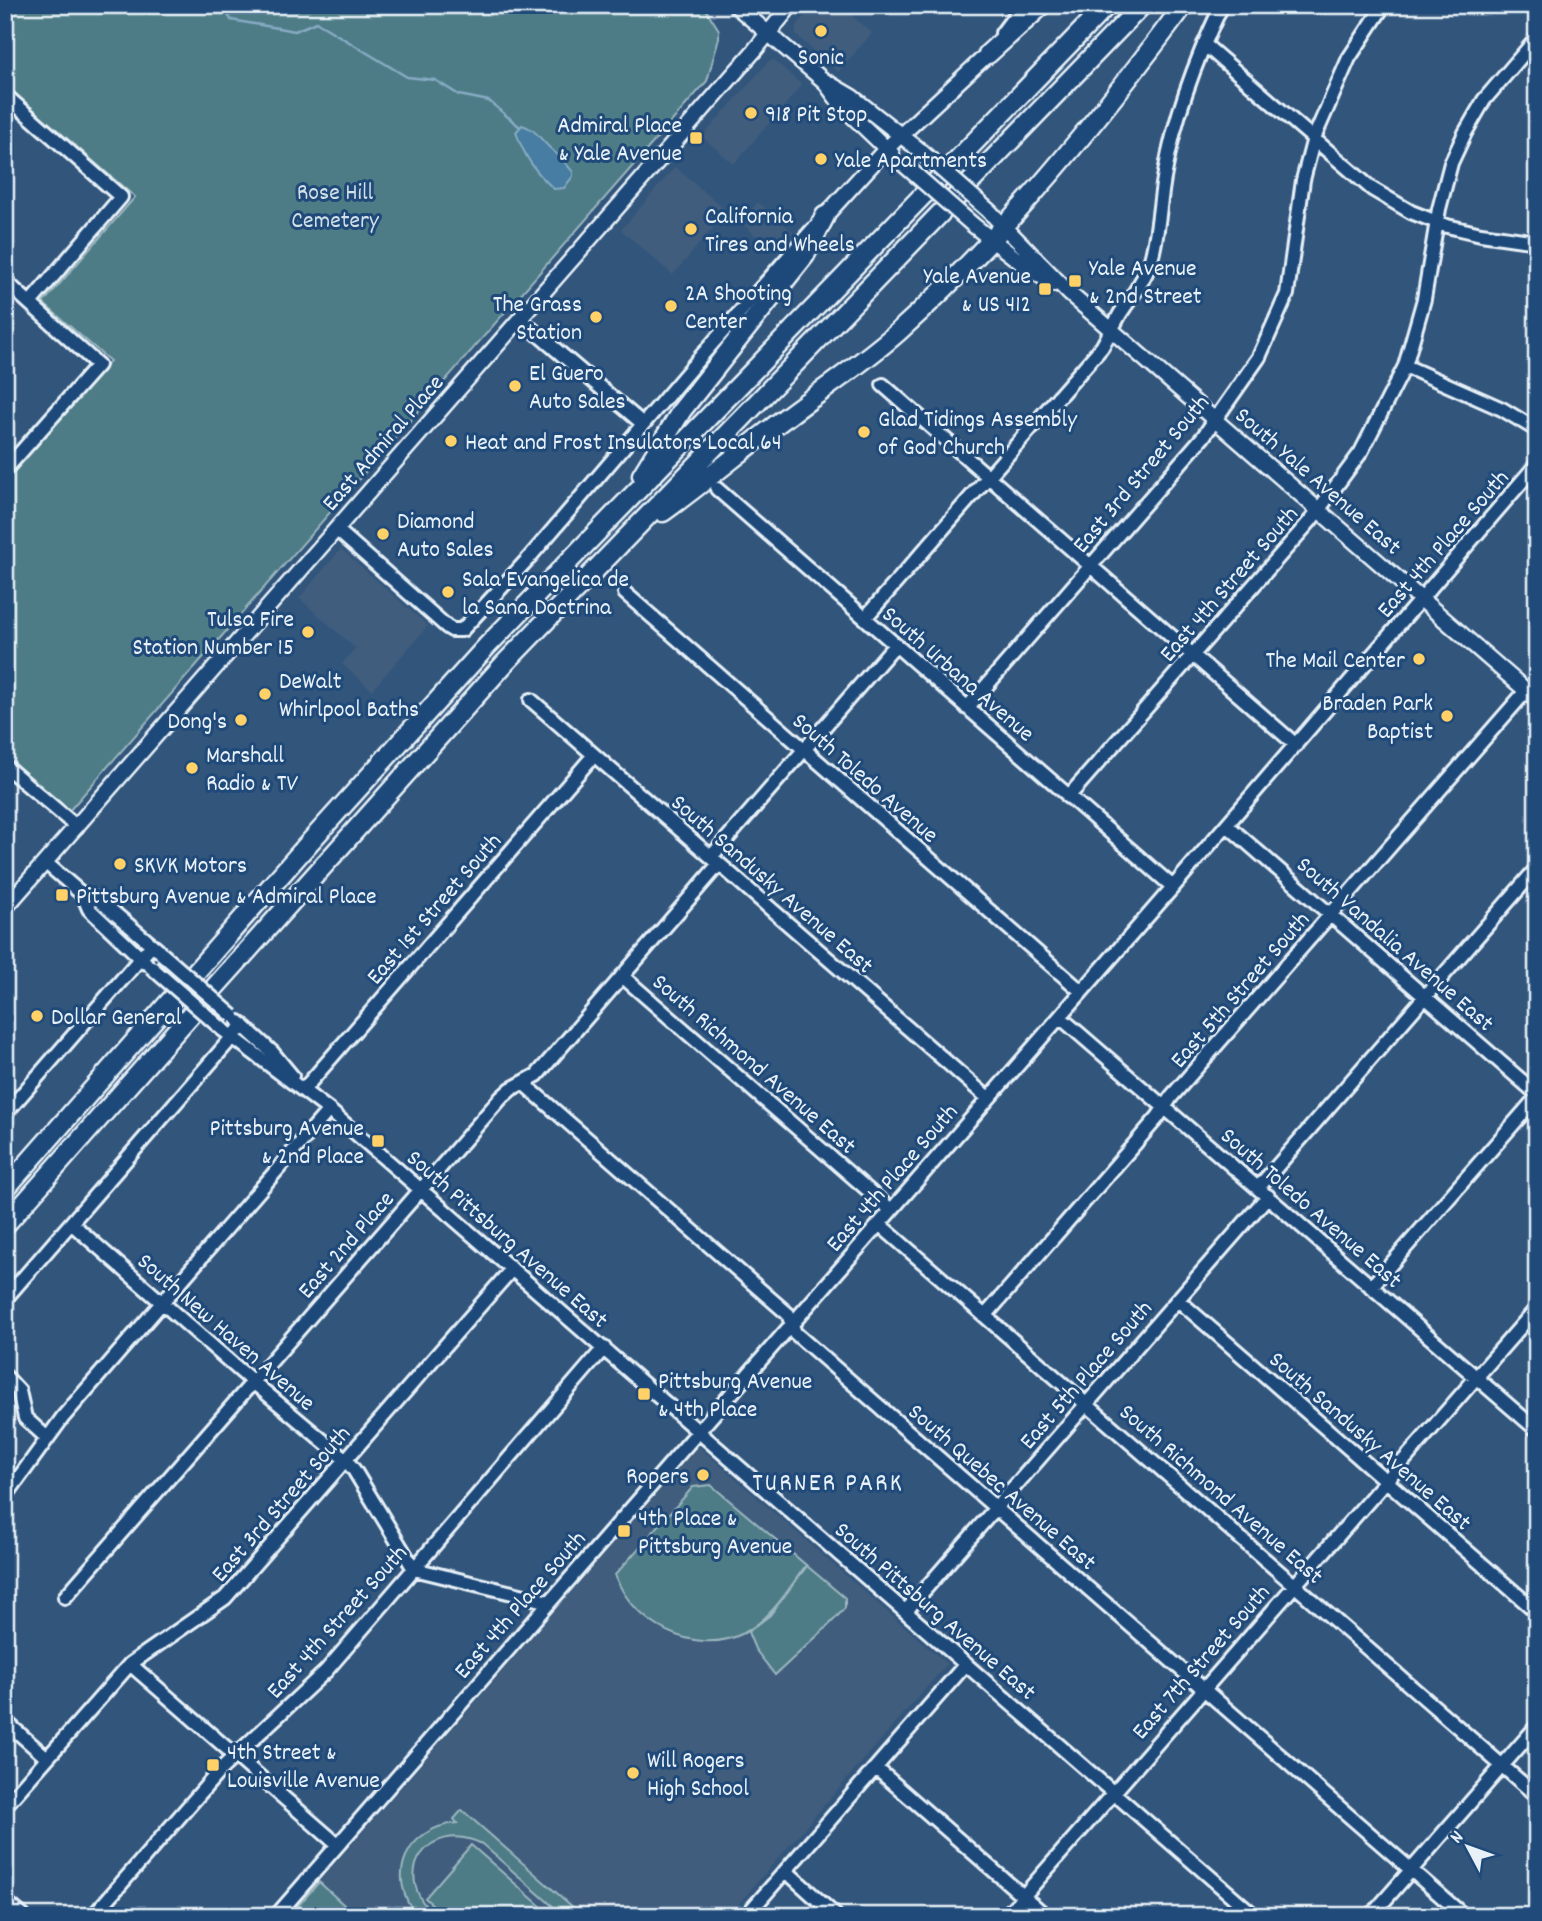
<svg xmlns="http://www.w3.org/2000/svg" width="1542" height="1921" font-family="Dekko,sans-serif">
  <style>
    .built { fill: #405d7d }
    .green { fill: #4e7c86; stroke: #9bb6bf; stroke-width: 2 }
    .water { fill: #467da2; stroke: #87abc4; stroke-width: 2 }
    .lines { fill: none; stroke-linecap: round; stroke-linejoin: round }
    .stream { stroke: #87abc4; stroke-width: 2.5 }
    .minor-casing { stroke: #e8f1f8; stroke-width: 18 }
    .major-casing { stroke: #e8f1f8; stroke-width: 19 }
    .highway-casing { stroke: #e8f1f8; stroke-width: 23 }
    .minor { stroke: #1f4a7a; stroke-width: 12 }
    .major { stroke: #1f4a7a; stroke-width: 14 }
    .highway { stroke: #1f4a7a; stroke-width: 18 }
    .minor-bridge-casing { stroke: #e8f1f8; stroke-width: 18; stroke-linecap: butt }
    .major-bridge-casing { stroke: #e8f1f8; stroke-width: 19; stroke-linecap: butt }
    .minor-bridge { stroke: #1f4a7a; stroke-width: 12 }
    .major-bridge { stroke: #1f4a7a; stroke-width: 14 }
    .poi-dot { fill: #ffd166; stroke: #1f4a7a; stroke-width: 2.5 }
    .labels { text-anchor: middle; stroke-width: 6; stroke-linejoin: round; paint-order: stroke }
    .poi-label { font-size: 24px; fill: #e8f1f8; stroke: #1f4a7a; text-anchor: start }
    .park-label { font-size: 24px; fill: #d1dfe7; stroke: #1f4a7a }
    .street-label { font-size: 24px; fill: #e8f1f8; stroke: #1f4a7a }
    .neighbourhood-label { font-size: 26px; letter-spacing: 2px; fill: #e8f1f8; stroke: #1f4a7a }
  </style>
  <rect width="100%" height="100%" fill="#32557c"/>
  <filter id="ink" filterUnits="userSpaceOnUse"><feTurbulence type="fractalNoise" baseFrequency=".0143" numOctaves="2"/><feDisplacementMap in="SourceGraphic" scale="14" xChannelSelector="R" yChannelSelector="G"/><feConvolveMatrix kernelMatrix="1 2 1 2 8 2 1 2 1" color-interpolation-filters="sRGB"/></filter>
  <g filter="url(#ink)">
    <path class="built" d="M814,5H839L872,33L838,72L796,35V26Z
      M774,60L802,85L734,164L702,137L769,61Z
      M675,167L727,211L673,275L621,230Z
      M758,202L793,232L775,253L740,222Z
      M341,549L428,626L372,690L342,664L355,648L299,598Z
      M698,1446L947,1664L728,1916H356L319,1882Z"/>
    <path class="green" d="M5,5H703L719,30V38L707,81L69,811L5,755V481L110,361L43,303L135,197L5,85Z
      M711,1485L806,1565C788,1590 772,1618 744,1633C695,1658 632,1623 615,1575L693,1487Z
      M807,1566L845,1598V1608L829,1625L775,1675L755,1649L748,1632L770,1615Z
      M462,1810L583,1916H564L482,1844C429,1818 388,1874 435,1916H417C385,1876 406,1828 457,1823L454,1819Z
      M471,1845L552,1916H445L425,1898Z
      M319,1882L356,1916H289Z"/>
    <path class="water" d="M522,125C536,129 539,138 549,147C558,155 565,162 573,172V176L564,188L554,189C535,172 524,156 516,132Z"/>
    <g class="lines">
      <path class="stream" d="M223,5L231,20L295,31L316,22L407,77L435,80L459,95L489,101L520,127"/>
      <g class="minor-casing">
        <path id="minor" d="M1002,33L1023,5
          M1204,44L1372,189L1411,212L1447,226L1481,234L1537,242
          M5,95L121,197L30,303
          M5,281L98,365L5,470
          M520,319L643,424
          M1405,366L1502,409L1537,430
          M883,385L1296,745
          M717,489L1173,887
          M336,529L447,627L452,630H462L528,559L703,354L813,229
          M625,593L1081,991
          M865,618L1102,347C1108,336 1114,325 1120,314C1131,297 1143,283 1150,263C1159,234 1159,203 1165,173C1175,114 1196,59 1222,5
          M531,700L988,1098
          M967,708L1203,437L1259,357L1287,294L1303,180L1314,138L1349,58L1384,5
          M5,766L77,827
          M1068,797L1311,520L1361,452L1405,366L1424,299L1439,209L1451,163L1465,133L1484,100L1537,38
          M1227,825L1537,1094
          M711,857L895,645
          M46,863L83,895L89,909L146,963
          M83,895L99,900L158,950
          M622,976L891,1210
          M1060,1017L1537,1430
          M239,1022L273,1053L292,1076
          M222,1029L329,1110L1255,1916
          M523,1083L788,1314L795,1333L1464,1916
          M304,1089L594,755
          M5,1114L152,945
          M1258,1188L1537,868
          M71,1223L253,1382L346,1460L354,1470L414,1569L549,1602
          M879,1224L1537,1796
          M1371,1287L1537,1097
          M5,1299L243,1025
          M1178,1300L1537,1612
          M985,1316L1158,1117L1171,1097L1526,691
          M5,1376L19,1391L25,1418L46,1437
          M5,1497L63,1417L329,1110
          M65,1597L501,1098L511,1089L537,1075L719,864
          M906,1611L1268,1196
          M130,1664L338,1845
          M5,1721L47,1758
          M876,1768L1046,1916
          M5,1806L130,1664L225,1598L512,1269
          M786,1871L836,1916
          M5,1901L23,1916
          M93,1916L222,1768L326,1671L604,1348
          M276,1916L1173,887L1537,464
          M746,1916L966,1664
          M1006,1916L1537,1308
          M1371,1916L1537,1726"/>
      </g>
      <g class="major-casing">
        <path id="major" d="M735,5L823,80L852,97L917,148
          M827,85L843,107L892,154
          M989,211L1070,294L1537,700
          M825,216L886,149L988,54
          M973,225L1028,268L1054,284
          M5,908L754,51L791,5"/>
      </g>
      <g class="highway-casing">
        <path id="highway" d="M988,54L1042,5
          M642,475L682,410L805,255L825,216
          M663,512C706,481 746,447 789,415C825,388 864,362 898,332C1004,237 1099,119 1184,5
          M5,1189L309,843L487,646L1107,5
          M5,1225L214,988L505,663L1142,5"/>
      </g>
      <use href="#minor" class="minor"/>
      <use href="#major" class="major"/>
      <use href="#highway" class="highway"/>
      <g class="minor-bridge-casing">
        <path id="minor-bridge" d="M162,954L233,1016
          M151,967L222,1029"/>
      </g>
      <g class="major-bridge-casing">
        <path id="major-bridge" d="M917,148L989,211
          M901,162L973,225"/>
      </g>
      <use href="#minor-bridge" class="minor-bridge"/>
      <use href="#major-bridge" class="major-bridge"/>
    </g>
  </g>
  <g class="poi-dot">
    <circle cx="821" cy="31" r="7"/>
    <circle cx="751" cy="113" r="7"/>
    <rect x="689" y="131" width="14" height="14" rx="3.5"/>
    <circle cx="821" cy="159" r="7"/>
    <circle cx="691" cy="229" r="7"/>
    <rect x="1068" y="274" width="14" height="14" rx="3.5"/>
    <rect x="1038" y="282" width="14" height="14" rx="3.5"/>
    <circle cx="671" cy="306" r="7"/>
    <circle cx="596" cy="317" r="7"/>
    <circle cx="515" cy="386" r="7"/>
    <circle cx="864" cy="432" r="7"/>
    <circle cx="451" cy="441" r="7"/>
    <circle cx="383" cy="534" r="7"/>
    <circle cx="448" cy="592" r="7"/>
    <circle cx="308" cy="632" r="7"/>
    <circle cx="1419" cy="659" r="7"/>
    <circle cx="265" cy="694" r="7"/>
    <circle cx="1447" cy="716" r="7"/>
    <circle cx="241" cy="720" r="7"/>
    <circle cx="192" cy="768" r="7"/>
    <circle cx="120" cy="864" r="7"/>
    <rect x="55" y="888" width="14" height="14" rx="3.5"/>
    <circle cx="37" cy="1016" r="7"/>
    <rect x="371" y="1134" width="14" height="14" rx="3.5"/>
    <rect x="637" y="1387" width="14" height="14" rx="3.5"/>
    <circle cx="703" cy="1475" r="7"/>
    <rect x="617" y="1524" width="14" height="14" rx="3.5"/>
    <rect x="206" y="1758" width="14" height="14" rx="3.5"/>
    <circle cx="633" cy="1773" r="7"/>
  </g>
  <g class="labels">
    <g class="poi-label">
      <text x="821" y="64" text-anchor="middle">Sonic</text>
      <text x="765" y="121">918 Pit Stop</text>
      <text x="682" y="132" text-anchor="end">Admiral Place<tspan x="682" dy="28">&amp; Yale Avenue</tspan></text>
      <text x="835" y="167">Yale Apartments</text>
      <text x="705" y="223">California<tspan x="705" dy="28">Tires and Wheels</tspan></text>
      <text x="1089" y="275">Yale Avenue<tspan x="1089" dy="28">&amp; 2nd Street</tspan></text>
      <text x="1031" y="283" text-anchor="end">Yale Avenue<tspan x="1031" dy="28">&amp; US 412</tspan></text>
      <text x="685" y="300">2A Shooting<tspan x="685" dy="28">Center</tspan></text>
      <text x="582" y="311" text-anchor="end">The Grass<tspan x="582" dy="28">Station</tspan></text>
      <text x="529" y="380">El Guero<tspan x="529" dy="28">Auto Sales</tspan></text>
      <text x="878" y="426">Glad Tidings Assembly<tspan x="878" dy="28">of God Church</tspan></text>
      <text x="465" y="449">Heat and Frost Insulators Local 64</text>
      <text x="397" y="528">Diamond<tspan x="397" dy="28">Auto Sales</tspan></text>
      <text x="462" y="586">Sala Evangelica de<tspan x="462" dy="28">la Sana Doctrina</tspan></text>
      <text x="294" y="626" text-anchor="end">Tulsa Fire<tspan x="294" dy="28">Station Number 15</tspan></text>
      <text x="1405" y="667" text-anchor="end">The Mail Center</text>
      <text x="279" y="688">DeWalt<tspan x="279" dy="28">Whirlpool Baths</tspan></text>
      <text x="1433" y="710" text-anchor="end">Braden Park<tspan x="1433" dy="28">Baptist</tspan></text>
      <text x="227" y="728" text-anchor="end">Dong's</text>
      <text x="206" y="762">Marshall<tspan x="206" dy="28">Radio &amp; TV</tspan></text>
      <text x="134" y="872">SKVK Motors</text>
      <text x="76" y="903">Pittsburg Avenue &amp; Admiral Place</text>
      <text x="51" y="1024">Dollar General</text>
      <text x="364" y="1135" text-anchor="end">Pittsburg Avenue<tspan x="364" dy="28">&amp; 2nd Place</tspan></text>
      <text x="658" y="1388">Pittsburg Avenue<tspan x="658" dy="28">&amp; 4th Place</tspan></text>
      <text x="689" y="1483" text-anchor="end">Ropers</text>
      <text x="638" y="1525">4th Place &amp;<tspan x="638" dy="28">Pittsburg Avenue</tspan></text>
      <text x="227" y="1759">4th Street &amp;<tspan x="227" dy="28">Louisville Avenue</tspan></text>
      <text x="647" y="1767">Will Rogers<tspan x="647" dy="28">High School</tspan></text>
    </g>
    <g class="park-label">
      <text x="335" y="199">Rose Hill<tspan x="335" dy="28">Cemetery</tspan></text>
    </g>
    <g class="street-label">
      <text transform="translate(382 442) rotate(-49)" y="8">East Admiral Place</text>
      <text transform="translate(1140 473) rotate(-50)" y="8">East 3rd Street South</text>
      <text transform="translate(1319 480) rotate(41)" y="8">South Yale Avenue East</text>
      <text transform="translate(1442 543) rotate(-49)" y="8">East 4th Place South</text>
      <text transform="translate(1228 583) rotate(-49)" y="8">East 4th Street South</text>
      <text transform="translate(959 673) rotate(41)" y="8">South Urbana Avenue</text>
      <text transform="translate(866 777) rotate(41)" y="8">South Toledo Avenue</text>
      <text transform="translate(773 883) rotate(41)" y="8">South Sandusky Avenue East</text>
      <text transform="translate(433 908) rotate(-49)" y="8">East 1st Street South</text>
      <text transform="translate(1396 943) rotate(41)" y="8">South Vandalia Avenue East</text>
      <text transform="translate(1239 989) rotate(-49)" y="8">East 5th Street South</text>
      <text transform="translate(755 1063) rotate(41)" y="8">South Richmond Avenue East</text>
      <text transform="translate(891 1177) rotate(-49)" y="8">East 4th Place South</text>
      <text transform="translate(1312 1207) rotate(41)" y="8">South Toledo Avenue East</text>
      <text transform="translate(508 1238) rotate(41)" y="8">South Pittsburg Avenue East</text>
      <text transform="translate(345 1244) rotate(-49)" y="8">East 2nd Place</text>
      <text transform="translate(227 1331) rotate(41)" y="8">South New Haven Avenue</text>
      <text transform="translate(1085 1374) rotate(-49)" y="8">East 5th Place South</text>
      <text transform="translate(1371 1440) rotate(41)" y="8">South Sandusky Avenue East</text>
      <text transform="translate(1003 1486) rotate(41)" y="8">South Quebec Avenue East</text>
      <text transform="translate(1222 1493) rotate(41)" y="8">South Richmond Avenue East</text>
      <text transform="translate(280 1503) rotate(-49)" y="8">East 3rd Street South</text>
      <text transform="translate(519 1604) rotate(-49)" y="8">East 4th Place South</text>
      <text transform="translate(936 1610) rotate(41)" y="8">South Pittsburg Avenue East</text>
      <text transform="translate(336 1621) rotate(-48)" y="8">East 4th Street South</text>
      <text transform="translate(1200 1661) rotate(-49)" y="8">East 7th Street South</text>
    </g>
    <g class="neighbourhood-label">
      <text x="828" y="1490">TURNER PARK</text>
    </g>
  </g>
  <rect width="1542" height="1921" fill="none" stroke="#1f4a7a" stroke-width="28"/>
  <rect x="14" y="14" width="1514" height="1893" fill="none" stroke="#e8f1f8" stroke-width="2.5" filter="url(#ink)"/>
  <g transform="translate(1468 1847) rotate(311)" stroke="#1f4a7a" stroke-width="5" paint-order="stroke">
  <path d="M0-5L12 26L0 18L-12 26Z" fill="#e8f1f8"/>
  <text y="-10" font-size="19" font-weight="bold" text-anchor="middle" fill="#e8f1f8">N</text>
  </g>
</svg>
